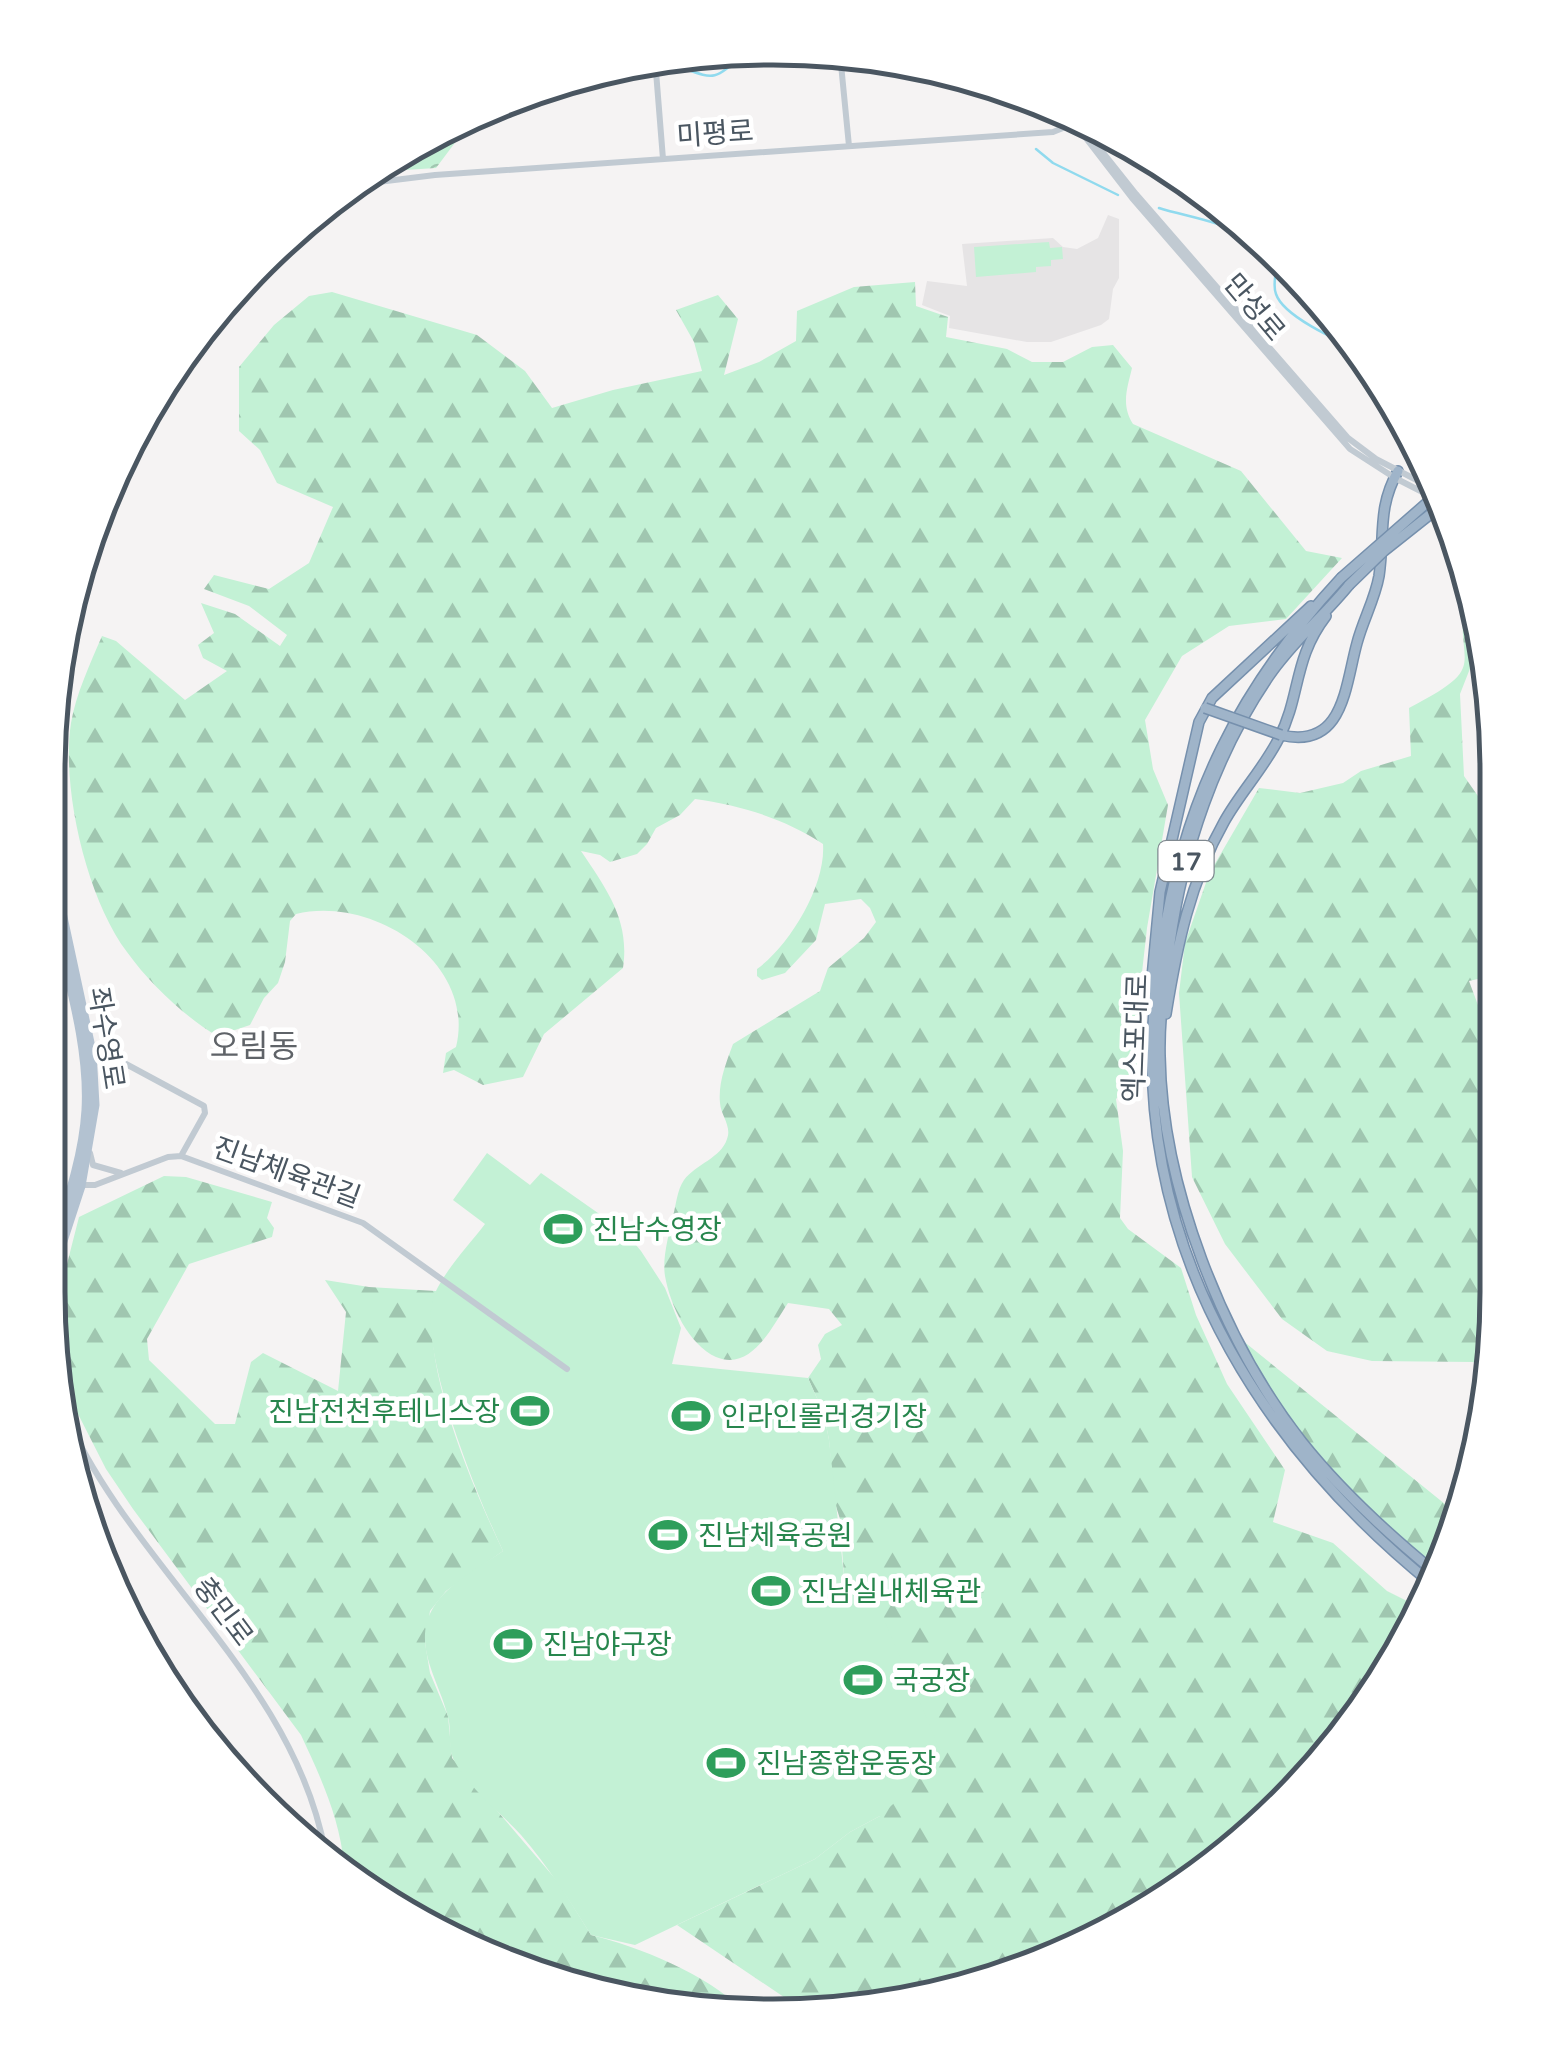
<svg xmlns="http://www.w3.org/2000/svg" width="1545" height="2064" font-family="'Varela Round','Noto Sans KR',sans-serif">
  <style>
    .education { fill: #e6e4e5 }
    .forest { fill: url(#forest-firs) }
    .park { fill: url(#park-crowns) }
    .pitch { fill: #c3f1d5 }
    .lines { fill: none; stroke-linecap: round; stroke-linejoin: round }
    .stream { stroke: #90daee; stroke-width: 2.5 }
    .trunk-casing { stroke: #7690ad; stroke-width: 12 }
    .tertiary { stroke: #c1cad2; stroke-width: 6 }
    .primary { stroke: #b3c2d1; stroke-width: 9 }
    .trunk { stroke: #9fb4c9; stroke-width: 9 }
    .trunk-bridge-casing { stroke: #7690ad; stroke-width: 12; stroke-linecap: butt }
    .trunk-bridge { stroke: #9fb4c9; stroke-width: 9 }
    .labels { text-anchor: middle; stroke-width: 9; stroke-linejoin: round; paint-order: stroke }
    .shield { fill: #fff; stroke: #808990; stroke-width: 2.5 }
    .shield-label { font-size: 25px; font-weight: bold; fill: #4a5661 }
    .street-label { font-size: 28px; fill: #4a5661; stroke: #fff }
    .leisure-label { font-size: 28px; fill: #27864d; stroke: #fff; text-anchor: start }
    .quarter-label { font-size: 32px; fill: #5f6368; stroke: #fff }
    .rim { fill: none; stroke: #4a5661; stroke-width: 5 }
  </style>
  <defs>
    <pattern id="forest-firs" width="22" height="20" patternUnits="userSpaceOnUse" patternTransform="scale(2.5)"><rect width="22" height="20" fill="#c3f1d5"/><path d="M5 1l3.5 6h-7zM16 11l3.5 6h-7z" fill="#a0c6b0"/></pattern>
    <pattern id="park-crowns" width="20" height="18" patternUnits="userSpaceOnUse" patternTransform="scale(2.5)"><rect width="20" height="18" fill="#c3f1d5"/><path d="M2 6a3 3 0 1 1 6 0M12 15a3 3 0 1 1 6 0" fill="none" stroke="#a0c6b0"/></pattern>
  </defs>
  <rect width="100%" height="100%" fill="#f5f3f3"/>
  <path class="education" d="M1108,215L1119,219V278L1113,289L1109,319L1101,325L1051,342H1027L949,328L950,316L922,305L927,281L967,286L962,244L1053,238L1063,247L1077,249L1098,238Z"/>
  <path class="forest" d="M915,282L916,306L948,317L946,337L1007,349L1032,362H1063L1092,347L1113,345L1132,368C1127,389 1121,405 1133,424L1241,471L1306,551L1342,558L1286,619L1229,626L1182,656L1145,720L1153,769L1168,805L1147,928L1137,1017L1140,1075L1116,1099L1123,1151L1120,1218L1128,1229L1181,1268L1196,1315L1227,1384L1285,1470L1273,1522L1333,1543L1387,1591L1421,1608L1400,1655L1286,1804L1176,1894L1006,1978L819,2015L809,2014L677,1925L815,1859L850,1832L880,1816L844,1576L840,1519L834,1500L829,1440L824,1414L808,1378L821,1359L818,1345L825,1334L842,1325L829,1309L788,1303C772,1327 751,1372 716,1357C689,1345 670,1305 665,1276C662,1258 669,1234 673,1216C676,1205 677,1190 684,1180C696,1164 721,1158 727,1139C732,1126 721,1116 720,1103C718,1083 726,1063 733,1044L820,991L828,968L864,938L876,922L870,908L861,899L825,904L816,940L785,973L762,980L757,976V969C790,945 826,885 823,844C786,819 740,805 695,799L680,815L656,828L647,844L637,854L610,862L600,855L581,851C607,890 630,920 623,968L544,1034L523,1077L483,1085L454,1070L443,1073L446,1053L456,1047C477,961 371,895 296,914L290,921L285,962L278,983L264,998L250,1025L217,1036C184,1016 150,984 127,952C87,899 61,789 71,723C76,694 90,664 102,636L116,641L185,700L227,671L203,658L198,645L214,633L201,603L235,614L280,646L287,635L249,606L204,589L214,575L269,589L309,563L333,507L277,483L260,450L239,431V367L274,325L309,296L332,292L477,335L525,371L552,408L613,390L702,371L694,342L676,310L718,295L738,319L724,375L759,362L796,341L797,311L854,287Z
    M1465,594L1470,596L1471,609L1482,638L1460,694L1464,776L1480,799L1485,842L1491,857V976L1469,981L1491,1040V1370L1489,1371L1473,1362L1372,1361L1327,1351L1282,1319L1225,1244L1192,1177L1179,993L1185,943L1209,874L1259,788L1300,793L1343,783L1361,771L1411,756L1409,708C1494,664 1453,668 1465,594Z
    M164,1176L186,1177L272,1202L267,1218L274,1228L272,1237L189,1264L147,1339L149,1360L215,1424H235L251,1362L263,1353L338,1391L346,1312L325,1280L369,1287L436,1291C416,1357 474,1490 503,1551L446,1591L430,1611L425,1643L430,1673L448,1716L452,1758L558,1882L591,1935C637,1946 709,1975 742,2010L630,2002L451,1941L344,1865C340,1818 320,1776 301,1735L133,1509L106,1469L77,1412L53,1330L54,1315L79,1217Z
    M1237,1336L1461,1517L1437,1572L1341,1496L1305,1463L1239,1358Z"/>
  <path class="park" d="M478,112L436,168L405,170L412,162L409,155L412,147Z"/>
  <path class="pitch" d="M1049,242L1050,248L1062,247L1063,259L1051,260V266L1036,267V272L976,277L974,247Z
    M487,1153L530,1185L541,1173L625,1232L641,1251L665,1288L681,1328L672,1364L808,1378L824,1414L829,1440L844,1576L871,1589L941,1752L916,1783L880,1816L850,1832L815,1859L635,1945L591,1935C569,1900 548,1866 521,1835C499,1811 471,1790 455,1762C447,1749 452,1731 448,1717C440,1682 411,1645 433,1608C448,1583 480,1567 503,1551C480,1502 413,1342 435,1293C446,1269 469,1245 485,1224L453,1200Z"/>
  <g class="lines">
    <path class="stream" d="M800,50L823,62H836
      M666,58L669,63C718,80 710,84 748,50
      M1036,149L1053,163L1118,195
      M1159,208C1197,220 1254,225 1276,263C1277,273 1272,284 1276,294C1283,315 1335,341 1355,345"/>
    <g class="trunk-casing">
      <path id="trunk" d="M1341,578C1240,687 1183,799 1162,947C1157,982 1152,1017 1152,1052C1151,1270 1268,1451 1432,1584
        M1349,585C1324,616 1292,642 1269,676C1215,755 1183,849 1170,943C1165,981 1159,1018 1160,1056C1162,1186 1222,1340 1302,1442C1341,1491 1388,1534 1437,1574
        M1281,735C1344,750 1345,686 1357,643C1363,620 1375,599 1379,576C1385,536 1377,508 1398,471
        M1149,1009L1160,892L1199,722L1212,698L1311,606
        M1166,1014C1177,946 1190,882 1224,822C1240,793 1264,768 1279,738C1301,695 1293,659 1326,616"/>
    </g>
    <path class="tertiary" d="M840,54L849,146
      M655,59L663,159
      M1065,111L1132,198L1350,449L1395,478L1440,501
      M1074,116L1136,194L1348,438L1376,459L1434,489
      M354,185L435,175L1053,132L1078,122
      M92,1052L113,1057L204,1106L205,1113L181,1156
      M90,1153L93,1165L121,1173
      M78,1185H95L168,1157L181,1156L363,1223L567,1369
      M63,1409C130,1567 293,1677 325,1851"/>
    <path class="primary" d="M48,1261C63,1213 83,1162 86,1110C90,1039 63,965 49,895
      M48,1287L81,1186L95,1105L92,1052L49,852
      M60,1388L62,1401"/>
    <use href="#trunk" class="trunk"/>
    <g class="trunk-bridge-casing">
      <path id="trunk-bridge" d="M1341,578L1437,494
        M1349,585L1384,551L1442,505
        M1205,708L1281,735"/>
    </g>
    <use href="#trunk-bridge" class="trunk-bridge"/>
  </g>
  <defs>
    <g id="stadium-bare" transform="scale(3)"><path d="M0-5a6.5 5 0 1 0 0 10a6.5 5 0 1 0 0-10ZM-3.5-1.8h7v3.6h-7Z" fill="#2e9e5b" stroke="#fff" stroke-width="2.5" paint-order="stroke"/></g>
  </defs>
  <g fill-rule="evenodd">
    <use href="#stadium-bare" x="563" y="1229"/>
    <use href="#stadium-bare" x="530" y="1411"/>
    <use href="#stadium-bare" x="691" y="1416"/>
    <use href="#stadium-bare" x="668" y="1535"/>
    <use href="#stadium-bare" x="771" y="1591"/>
    <use href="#stadium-bare" x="513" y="1644"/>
    <use href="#stadium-bare" x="863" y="1680"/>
    <use href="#stadium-bare" x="726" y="1763"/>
  </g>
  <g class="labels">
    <rect class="shield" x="1158.5" y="841" width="55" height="40" rx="8"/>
    <g class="shield-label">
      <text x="1186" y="870">17</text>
    </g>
    <g class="street-label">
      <text transform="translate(715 133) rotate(-4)" y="10">미평로</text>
      <text transform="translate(1255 307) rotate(50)" y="10">만성로</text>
      <text transform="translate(107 1038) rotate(81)" y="10">좌수영로</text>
      <text transform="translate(1135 1038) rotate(-88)" y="10">엑스포대로</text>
      <text transform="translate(287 1172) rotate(20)" y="10">진남체육관길</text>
      <text transform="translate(224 1611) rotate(53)" y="10">충민로</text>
    </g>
    <g class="leisure-label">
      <text x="593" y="1239">진남수영장</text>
      <text x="500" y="1421" text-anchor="end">진남전천후테니스장</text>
      <text x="721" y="1426">인라인롤러경기장</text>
      <text x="698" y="1545">진남체육공원</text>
      <text x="801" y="1601">진남실내체육관</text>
      <text x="543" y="1654">진남야구장</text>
      <text x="893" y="1690">국궁장</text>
      <text x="756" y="1773">진남종합운동장</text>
    </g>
    <g class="quarter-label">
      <text x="254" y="1057">오림동</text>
    </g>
  </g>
  <path d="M0 0H1545V2064H0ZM772 65H773A707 707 0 0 1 1480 772V1292A707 707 0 0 1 773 1999H772A707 707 0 0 1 65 1292V772A707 707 0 0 1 772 65Z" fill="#fff" fill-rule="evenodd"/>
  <path class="rim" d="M772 65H773A707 707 0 0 1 1480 772V1292A707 707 0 0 1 773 1999H772A707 707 0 0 1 65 1292V772A707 707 0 0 1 772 65Z"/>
</svg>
